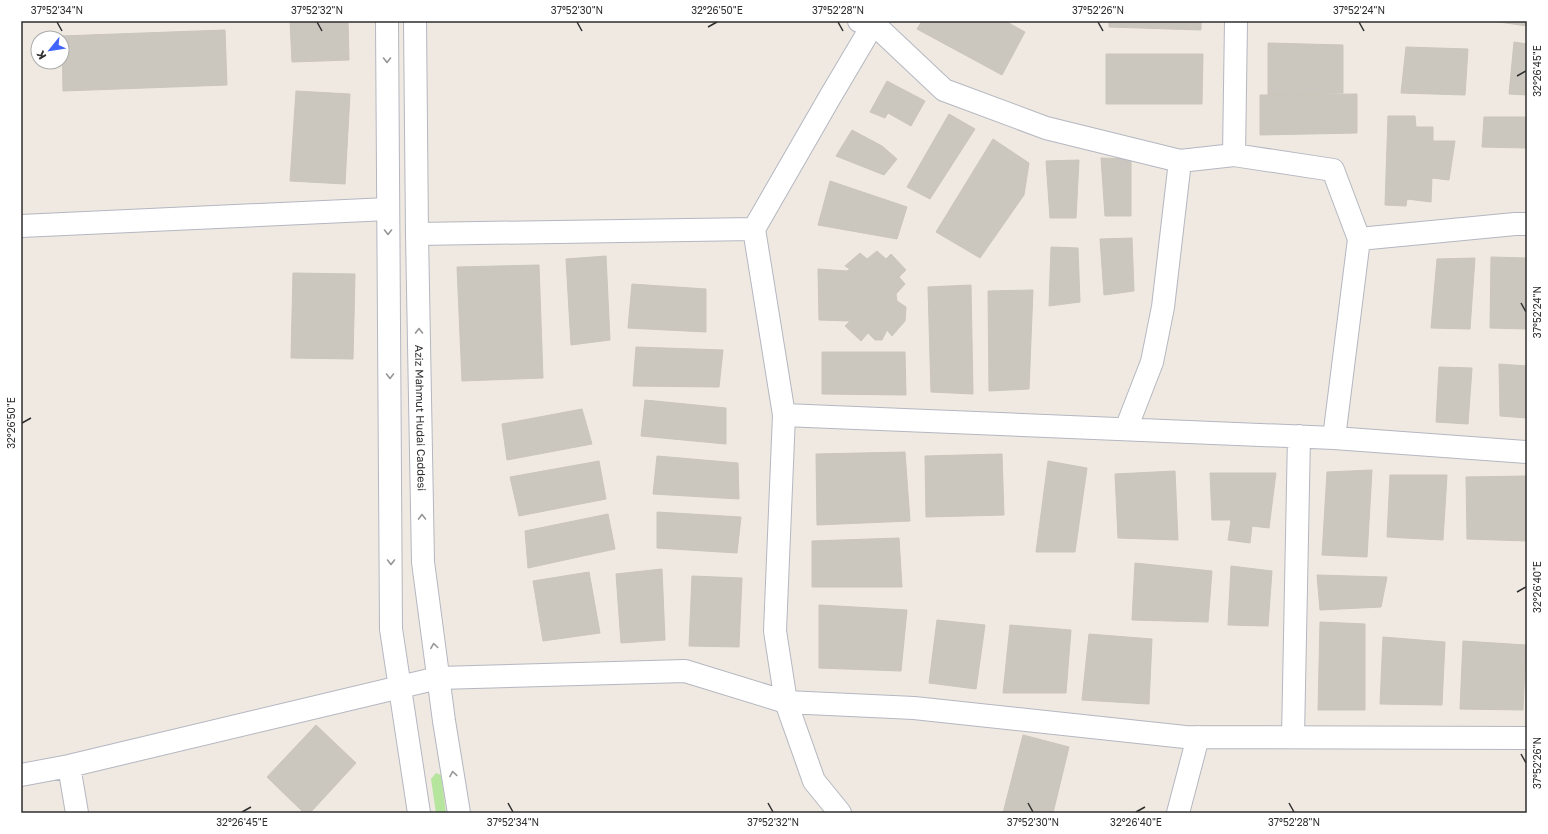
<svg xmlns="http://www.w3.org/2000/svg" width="1548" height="834" font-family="'Golos Text',sans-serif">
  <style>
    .grass { fill: #b6e59e }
    .building { fill: #cbc7bf; stroke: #cbc5ba }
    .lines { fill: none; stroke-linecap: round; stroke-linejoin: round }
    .street-casing { stroke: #b4b7c1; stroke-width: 24 }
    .secondary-casing { stroke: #b4b7c1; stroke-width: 24 }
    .street { stroke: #fff; stroke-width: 22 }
    .secondary { stroke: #fff; stroke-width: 22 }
    .oneway { stroke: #969696 }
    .ticks { fill: none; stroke: #2e2e2e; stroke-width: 1.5 }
    .labels { text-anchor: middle; stroke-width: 3; stroke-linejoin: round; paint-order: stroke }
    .street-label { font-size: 11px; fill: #2e2e2e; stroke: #fff }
    .neatline { fill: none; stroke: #2e2e2e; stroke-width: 1.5 }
    .ticks-label { font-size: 10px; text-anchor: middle; fill: #2e2e2e }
  </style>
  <rect width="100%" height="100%" fill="#efe9e1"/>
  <path class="grass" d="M436,773L441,775L446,813H436L431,779Z"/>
  <path class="building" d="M290,21H348L349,60L292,62Z
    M922,21H1005L1025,32L1002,75L917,29Z
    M1109,21H1201V30L1109,27Z
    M1492,21H1527V26Z
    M225,30L227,85L63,91L62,38L61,36Z
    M1514,42L1527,44V95L1509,94Z
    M1268,43L1343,45V93L1268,95Z
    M1406,47L1468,49L1465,95L1401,93Z
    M1106,54H1203L1202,104H1106Z
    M887,81L925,101L911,126L888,113L885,118L870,112Z
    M296,91L350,94L345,184L290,181Z
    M1357,94V133L1260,135V95Z
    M949,114L975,129L930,199L907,187Z
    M1388,116H1415L1416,127H1433V141H1455L1449,180L1432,178L1431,202L1407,199L1406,206L1385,205Z
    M1484,117H1527V148L1482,147Z
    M852,130L882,146L897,159L884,175L836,156Z
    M993,139L1029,163L1024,195L980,258L936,232Z
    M1101,158L1131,159V216H1105Z
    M1079,160L1076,218H1050L1046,161Z
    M830,181L907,207L897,239L818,225Z
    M1132,238L1134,291L1104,295L1100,239Z
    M1051,247L1078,248L1080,302L1049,306Z
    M877,251L886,259L891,254L906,270L899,277L905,284L896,294L897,301L906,307L905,321L892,336L887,330L882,340H875L868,333L861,341L845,326L850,321L819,320L818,269L847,271L850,269L845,266L860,253L867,259Z
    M606,256L610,340L571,345L566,259Z
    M1491,257L1527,258V329L1490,328Z
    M1475,258L1470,329L1431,328L1437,259Z
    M539,265L543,378L462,381L457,267Z
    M293,273L355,274L353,359L291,358Z
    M632,284L706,289V332L628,328Z
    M971,285L973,394L931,392L928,287Z
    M1033,290L1029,389L989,391L988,291Z
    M636,347L723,350L719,387L633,386Z
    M822,352H905L906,395L822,394Z
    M1499,364L1527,366V418L1500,416Z
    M1439,367L1472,368L1468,424L1436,422Z
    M645,400L726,408V444L641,436Z
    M582,409L592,444L507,460L502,424Z
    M905,452L910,521L817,525L816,454Z
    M1002,454L1004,515L926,517L925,456Z
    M657,456L738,463L739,499L653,494Z
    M599,461L606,499L519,516L510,477Z
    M1048,461L1087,468L1075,552H1036Z
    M1372,470L1367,557L1322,555L1327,472Z
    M1175,471L1178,540L1118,538L1115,474Z
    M1210,473H1276L1269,528L1252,526L1250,543L1228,540L1231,520H1212Z
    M1390,475H1447L1443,540L1387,537Z
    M1527,476V541L1467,539L1466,477Z
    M657,512L741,517L737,553L657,548Z
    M608,514L615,549L528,568L525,531Z
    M899,538L902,587H812V541Z
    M1135,563L1212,571L1208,622L1132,620Z
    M1231,566L1272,571L1268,626L1228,625Z
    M662,569L665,640L621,643L616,574Z
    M589,572L600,633L543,641L533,581Z
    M1317,575L1387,577L1381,607L1320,610Z
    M692,576L742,578L739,647L689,646Z
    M819,605L907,610L901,671L819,668Z
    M937,620L985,625L976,689L929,683Z
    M1320,622L1365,624V710H1318Z
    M1010,625L1071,630L1066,693H1003Z
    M1089,634L1152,639L1149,704L1082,700Z
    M1383,637L1445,642L1442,705L1380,704Z
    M1463,641L1526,645L1523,710L1460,709Z
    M316,725L356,763L310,813H304L267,777Z
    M1023,735L1069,747L1053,813H1003Z"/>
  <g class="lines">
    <g class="street-casing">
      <path id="street" d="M859,21L874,24L944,90L1046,128L1180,161
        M1236,21L1234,155L1333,170L1359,239L1515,224H1527
        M21,226L388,209
        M754,229L830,97L875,21
        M417,234L754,229L784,415
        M1359,239L1334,438L1527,452
        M1126,429L1152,362L1163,307L1180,161L1234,155
        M1293,737L1299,436
        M69,766L77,813
        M21,775L69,766L438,678L685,671L786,702L914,708L1185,737L1527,738
        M840,813L814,781L786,702L775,631L784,415L1334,438
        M1178,813L1198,737"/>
    </g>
    <g class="secondary-casing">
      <g id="secondary">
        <path d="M387,21L391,629L419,813"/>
        <path id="s1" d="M415,21L417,234L423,562L444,721L459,813"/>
      </g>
    </g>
    <use href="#street" class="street"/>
    <use href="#secondary" class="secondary"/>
  </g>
  <defs><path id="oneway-chevron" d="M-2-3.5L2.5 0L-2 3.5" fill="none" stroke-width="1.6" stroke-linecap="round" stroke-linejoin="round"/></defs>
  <g class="oneway">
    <use href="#oneway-chevron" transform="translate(387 60) rotate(90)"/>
    <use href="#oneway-chevron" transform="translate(388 232) rotate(90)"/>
    <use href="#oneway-chevron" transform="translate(419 331) rotate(-91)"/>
    <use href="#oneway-chevron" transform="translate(390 376) rotate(90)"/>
    <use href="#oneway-chevron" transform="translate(422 517) rotate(-91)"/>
    <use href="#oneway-chevron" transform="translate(391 562) rotate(90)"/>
    <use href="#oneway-chevron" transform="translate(434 646) rotate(-98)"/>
    <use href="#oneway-chevron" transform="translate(453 774) rotate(-99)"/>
  </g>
  <path class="ticks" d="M57,22L62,31M317,22L322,31M577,22L582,31M838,22L843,31M1098,22L1103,31M1359,22L1364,31M708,27L717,22M1517,76L1526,71M1521,303L1526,312M22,423L31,418M1517,592L1526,587M1521,754L1526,763M508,803L513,812M768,803L773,812M1028,803L1033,812M1289,803L1294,812M242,812L251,807M1136,812L1145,807"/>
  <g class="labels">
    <g class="street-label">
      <text dy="4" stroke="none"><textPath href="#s1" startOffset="397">Aziz Mahmut Hudai Caddesi</textPath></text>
    </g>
  </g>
  <rect width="1548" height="834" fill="none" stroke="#ffffff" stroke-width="44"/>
  <g transform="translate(50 50) rotate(240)"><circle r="19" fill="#ffffff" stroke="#ababab"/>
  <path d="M0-3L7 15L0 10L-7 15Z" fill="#4264fb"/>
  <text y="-6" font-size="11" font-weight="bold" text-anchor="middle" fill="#2e2e2e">K</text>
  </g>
  <rect x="22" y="22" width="1504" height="790" class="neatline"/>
  <g class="ticks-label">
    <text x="57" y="14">37°52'34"N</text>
    <text x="317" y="14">37°52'32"N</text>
    <text x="577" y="14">37°52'30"N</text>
    <text x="717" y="14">32°26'50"E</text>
    <text x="838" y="14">37°52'28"N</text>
    <text x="1098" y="14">37°52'26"N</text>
    <text x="1359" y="14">37°52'24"N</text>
    <text transform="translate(1537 71) rotate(-90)" y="4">32°26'45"E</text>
    <text transform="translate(1537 312) rotate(-90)" y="4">37°52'24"N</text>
    <text transform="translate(11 423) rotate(-90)" y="4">32°26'50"E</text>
    <text transform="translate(1537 587) rotate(-90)" y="4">32°26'40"E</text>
    <text transform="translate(1537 763) rotate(-90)" y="4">37°52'26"N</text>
    <text x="242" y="826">32°26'45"E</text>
    <text x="513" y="826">37°52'34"N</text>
    <text x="773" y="826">37°52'32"N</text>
    <text x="1033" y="826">37°52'30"N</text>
    <text x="1136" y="826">32°26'40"E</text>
    <text x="1294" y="826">37°52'28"N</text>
  </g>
</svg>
